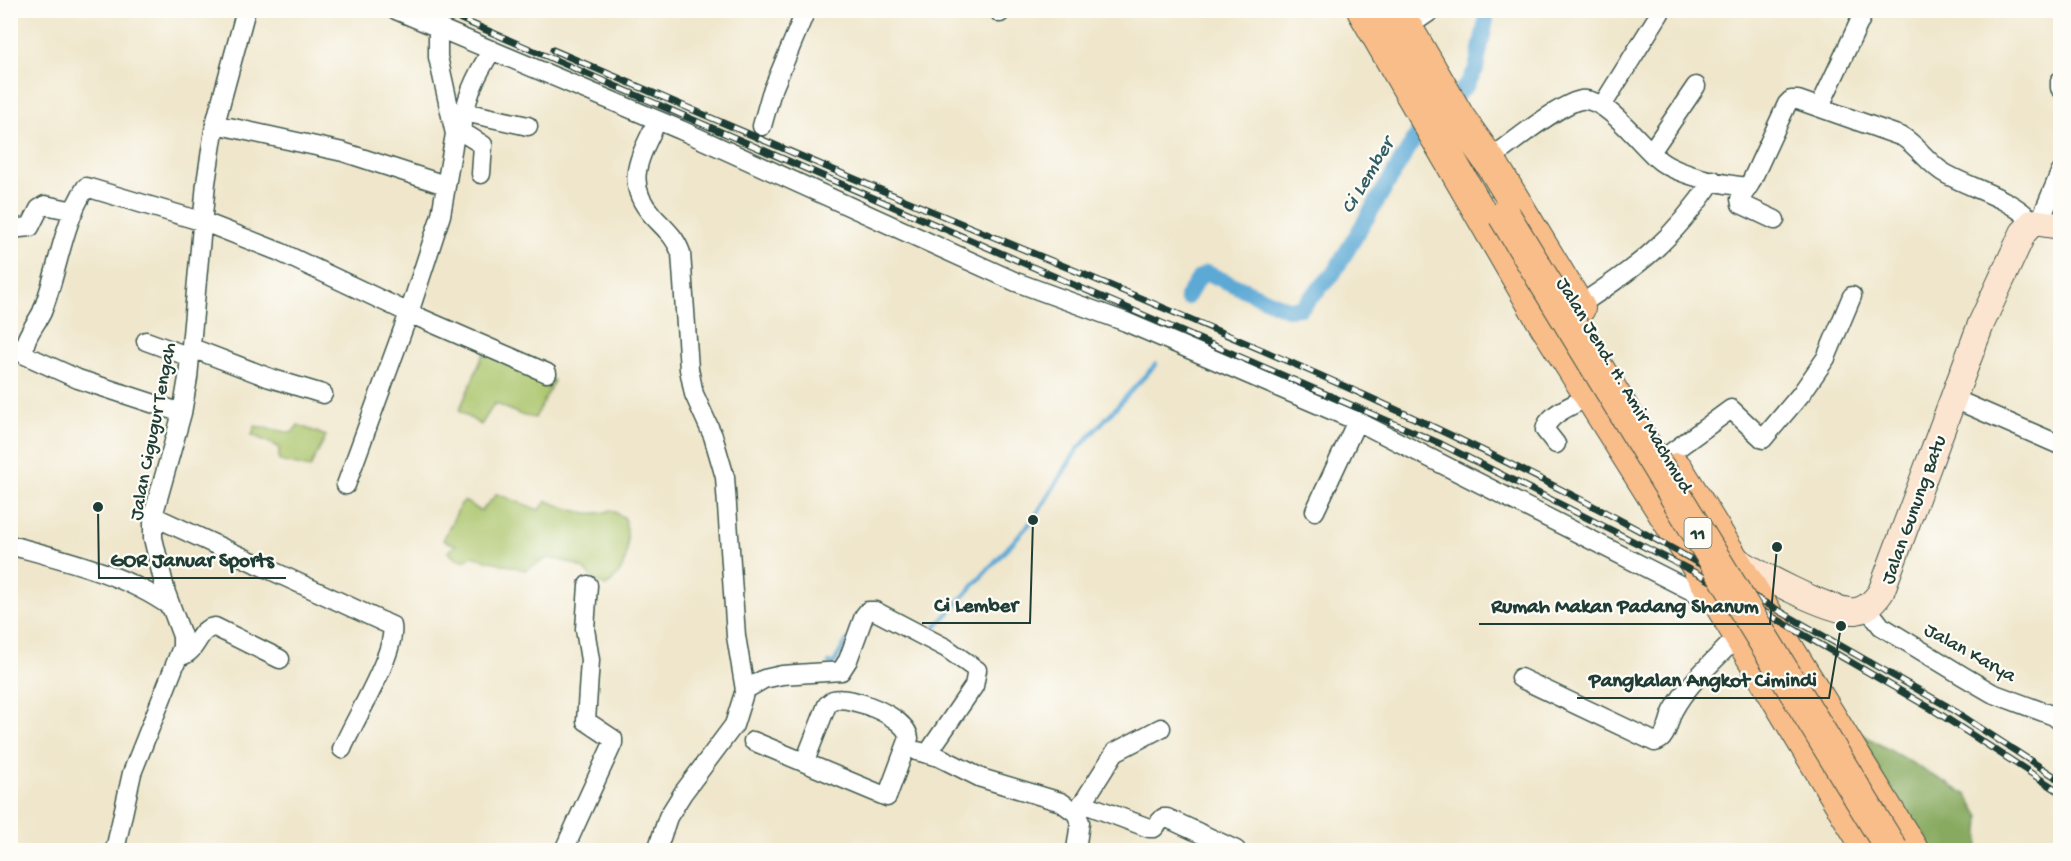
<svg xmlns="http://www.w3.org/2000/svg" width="2071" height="861" font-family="'Gochi Hand',sans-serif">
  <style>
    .green { fill: #abc56c; stroke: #658150; stroke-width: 1.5 }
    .forest { fill: #88aa60; stroke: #54744a; stroke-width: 1.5 }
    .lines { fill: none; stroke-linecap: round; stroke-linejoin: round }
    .stream { stroke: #5ca9d5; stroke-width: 4.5 }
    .canal { stroke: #5ca9d5; stroke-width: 16 }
    .minor-casing { stroke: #3e564b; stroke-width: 21 }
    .secondary-casing { stroke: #3e564b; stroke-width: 28 }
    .trunk-casing { stroke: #3e564b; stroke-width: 34 }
    .minor { stroke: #fff; stroke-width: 18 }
    .secondary { stroke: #fce5d0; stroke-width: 26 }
    .trunk { stroke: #f8bd89; stroke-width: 32 }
    .rail-casing { stroke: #1f3d34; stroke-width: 7 }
    .rail { stroke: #fdfcf7; stroke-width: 4.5; stroke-dasharray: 14; stroke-linecap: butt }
    .trunk-bridge-casing { stroke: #3e564b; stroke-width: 34; stroke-linecap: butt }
    .trunk-bridge { stroke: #f8bd89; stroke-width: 32 }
    .labels { text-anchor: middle; stroke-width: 4.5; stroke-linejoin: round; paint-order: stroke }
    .shield { fill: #fdfcf7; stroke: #62766e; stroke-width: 1.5 }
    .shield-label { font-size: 18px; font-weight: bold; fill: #1f3d34 }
    .street-label { font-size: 20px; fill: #1f3d34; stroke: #fdfcf7 }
    .water-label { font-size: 21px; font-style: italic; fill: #315d64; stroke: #fdfcf7 }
    .leader { fill: none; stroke: #1f3d34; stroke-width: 2 }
    .callout-dot { fill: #1f3d34; stroke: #fdfcf7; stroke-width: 2 }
    .callout-label { font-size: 21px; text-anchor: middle; font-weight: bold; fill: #1f3d34; stroke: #fdfcf7; stroke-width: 4.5; stroke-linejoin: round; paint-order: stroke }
  </style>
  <rect width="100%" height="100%" fill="#fdfcf7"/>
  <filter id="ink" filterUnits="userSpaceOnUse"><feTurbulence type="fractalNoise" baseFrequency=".0167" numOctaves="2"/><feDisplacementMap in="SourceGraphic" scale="12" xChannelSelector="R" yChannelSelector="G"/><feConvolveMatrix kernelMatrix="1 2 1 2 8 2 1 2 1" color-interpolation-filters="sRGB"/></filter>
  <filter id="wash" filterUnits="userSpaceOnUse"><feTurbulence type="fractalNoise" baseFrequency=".008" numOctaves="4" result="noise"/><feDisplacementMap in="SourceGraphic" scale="24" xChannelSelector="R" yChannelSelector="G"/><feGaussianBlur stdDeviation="1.35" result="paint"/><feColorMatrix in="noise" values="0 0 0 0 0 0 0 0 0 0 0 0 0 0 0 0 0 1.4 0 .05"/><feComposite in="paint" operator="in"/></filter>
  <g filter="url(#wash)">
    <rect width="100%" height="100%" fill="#efe6cb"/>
    <path class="green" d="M484,353L542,371L554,381L535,418L521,415L495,403L481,425L459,411Z
      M298,425L326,436L310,468L279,461V447L252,435L255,426L292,433Z
      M497,494L539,510L547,501C566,508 591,519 611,510L625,518C630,545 629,570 606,586C592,581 592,576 582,568C572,562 560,560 548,558L525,570L472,556L466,560L456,559L448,552L456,545L443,540L461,504L464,501L481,511Z"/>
    <path class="forest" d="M1843,723L1967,795L1980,817L1978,850H1924Z"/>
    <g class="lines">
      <path class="stream" d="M927,631H932L1033,520L1077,450L1156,364
        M829,663H834L847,640"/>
      <path class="canal" d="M1187,297L1199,278L1207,273L1287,309L1301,308L1333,274L1418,133L1467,85L1476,69L1488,10"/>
    </g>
  </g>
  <g filter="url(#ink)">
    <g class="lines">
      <g class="minor-casing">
        <path id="minor" d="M396,10L681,130L1016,282L1126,322L1357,421L1690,590L1715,606
          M1000,13L1001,10
          M1406,28L1432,10
          M2060,81V88
          M1602,106L1660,13
          M1820,106L1865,10
          M464,112L528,126
          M215,124L343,152L445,185
          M762,126L771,94L806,10
          M1651,152L1696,86
          M1489,160C1509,145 1559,104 1581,100C1607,97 1641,146 1660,161C1679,175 1724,185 1748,187
          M481,174L483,145L462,132C464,100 475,77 492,50
          M1775,220L1741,204L1740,199L1750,184L1787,104L1791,100H1798L1903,137C1919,147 1929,165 1946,174C1975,190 2009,197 2033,222
          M2040,221L2060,173
          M10,225L20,228L30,227L39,209L45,205L74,211
          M1578,306C1639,266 1672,241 1713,180
          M146,341L190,357
          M192,348L270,378L323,394
          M1952,398L2060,445
          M182,413L78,379L25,355C21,340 36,325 42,312C58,272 62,224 86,187L204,222L280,252L409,313L547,373
          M1556,444L1545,430C1548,412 1577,405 1590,395
          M1668,455L1731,409L1763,439L1801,394L1826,358L1852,296
          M346,485L409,313L441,215L455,134L438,57V28
          M1315,511L1357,421
          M153,516L392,626C397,651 353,722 342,749
          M10,545C65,560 125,574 171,607
          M1867,608L1881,626L1963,676L1992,693L2054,716L2060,721
          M181,656C198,652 197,628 215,627L280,659
          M1520,678L1655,742C1667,740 1668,721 1673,711C1688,683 1716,659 1738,636
          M745,690L764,679L782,675L841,671L848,660L864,616L868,611H875L946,648L977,670L974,686L928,753
          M753,741L887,797L909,738C907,717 851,695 833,700L827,705L805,761
          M917,751L939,757L981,778L1061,802L1076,813L1080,822L1076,850
          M1082,803L1149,828H1154L1163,818H1167L1236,850
          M1077,812L1115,752L1161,728
          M115,850L132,773L182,647V636L166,593L153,538V516L182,413L188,378L206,183L215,124L246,10
          M564,850L613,743V739L586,721L590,660L585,629L588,585
          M657,850L668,817L683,793L734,725L745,690L736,636L725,477L713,436L694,394L689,369L681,253C675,236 664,228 653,216C622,182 641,156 657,121"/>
      </g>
      <g class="secondary-casing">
        <path id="secondary" d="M1729,555C1751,570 1832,614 1856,611C1868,609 1875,601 1881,592L1981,324L2023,233L2033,222L2060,226"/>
      </g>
      <g class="trunk-casing">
        <path id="trunk" d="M1363,10L1540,316L1695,562L1869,850
          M1396,10L1459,118L1493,166L1579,308
          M1677,469L1912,850"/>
      </g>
      <use href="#minor" class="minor"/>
      <use href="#secondary" class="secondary"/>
      <use href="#trunk" class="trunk"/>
      <g class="rail-casing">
        <path id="rail" d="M440,10L1441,444L1704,577L1935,711L2060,792
          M553,50C696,111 838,173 982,232C1230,335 1479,437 1712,571
          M1753,596L1945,705L2060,780"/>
      </g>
      <use href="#rail" class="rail"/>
      <g class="trunk-bridge-casing">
        <path id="trunk-bridge" d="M1504,215L1892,850"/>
      </g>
      <use href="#trunk-bridge" class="trunk-bridge"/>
    </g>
  </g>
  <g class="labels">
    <rect class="shield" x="1684.5" y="518" width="27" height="30" rx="4.5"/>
    <g class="shield-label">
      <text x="1698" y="539">11</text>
    </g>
    <g class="street-label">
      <text transform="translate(1626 384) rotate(59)" y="7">Jalan Jend. H. Amir Machmud</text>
      <text transform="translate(151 431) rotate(-79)" y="7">Jalan Cigugur Tengah</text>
      <text transform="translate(1912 509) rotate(-70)" y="7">Jalan Gunung Batu</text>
      <text transform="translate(1971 651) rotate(29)" y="7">Jalan Karya</text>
    </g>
    <g class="water-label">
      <text transform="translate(1366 175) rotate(-59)" y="7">Ci Lember</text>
    </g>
  </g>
  <path class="leader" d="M98 507L99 578H286M1033 520L1030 623H922M1777 547L1770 624H1479M1841 626L1829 698H1577"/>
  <g class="callout-dot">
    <circle cx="98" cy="507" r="6"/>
    <circle cx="1033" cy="520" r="6"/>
    <circle cx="1777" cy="547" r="6"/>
    <circle cx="1841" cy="626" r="6"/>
  </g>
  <g class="callout-label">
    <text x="192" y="566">GOR Januar Sports</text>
    <text x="976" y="611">Ci Lember</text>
    <text x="1625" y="612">Rumah Makan Padang Shanum</text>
    <text x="1703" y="686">Pangkalan Angkot Cimindi</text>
  </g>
  <rect width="2071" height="861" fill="none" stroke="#fdfcf7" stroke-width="36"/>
</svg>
